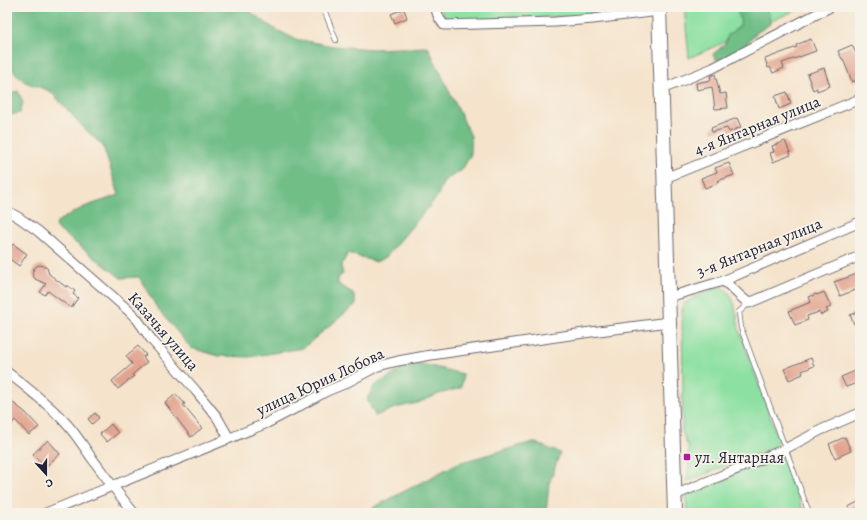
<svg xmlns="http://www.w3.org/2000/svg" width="867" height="520" font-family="Alegreya,serif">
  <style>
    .green { fill: #8ce0a1; stroke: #57816e }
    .forest { fill: #71be87; stroke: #4a7061 }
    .building { fill: #e2a48f }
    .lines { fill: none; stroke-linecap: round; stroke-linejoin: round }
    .lane-casing { stroke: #6c666d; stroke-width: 6 }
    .street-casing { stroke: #6c666d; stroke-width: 11 }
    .primary-casing { stroke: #6c666d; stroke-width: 16 }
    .lane { stroke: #fff; stroke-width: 4.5 }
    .street { stroke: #fff; stroke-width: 9 }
    .primary { stroke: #fff; stroke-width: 14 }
    .poi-dot { fill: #b5179e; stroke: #f7f3e8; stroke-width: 1.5 }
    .labels { text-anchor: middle; stroke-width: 3.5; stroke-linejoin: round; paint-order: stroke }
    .street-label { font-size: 16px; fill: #22223b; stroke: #f7f3e8 }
    .poi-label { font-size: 16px; fill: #22223b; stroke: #f7f3e8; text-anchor: start }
  </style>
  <rect width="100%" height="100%" fill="#f7f3e8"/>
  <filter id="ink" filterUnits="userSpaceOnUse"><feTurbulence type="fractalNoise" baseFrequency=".025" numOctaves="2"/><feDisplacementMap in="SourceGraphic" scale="8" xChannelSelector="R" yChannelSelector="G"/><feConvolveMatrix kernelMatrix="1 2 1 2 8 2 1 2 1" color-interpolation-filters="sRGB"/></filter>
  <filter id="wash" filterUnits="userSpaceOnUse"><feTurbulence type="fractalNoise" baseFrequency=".012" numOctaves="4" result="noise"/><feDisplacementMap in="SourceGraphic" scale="16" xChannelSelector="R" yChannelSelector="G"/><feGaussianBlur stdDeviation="0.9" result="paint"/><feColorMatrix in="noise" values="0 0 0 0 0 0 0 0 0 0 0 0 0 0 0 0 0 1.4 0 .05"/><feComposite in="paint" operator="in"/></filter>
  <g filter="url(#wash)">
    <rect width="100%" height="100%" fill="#f5e3cb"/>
    <path class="green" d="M438,7H647L640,10L591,16L463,20L446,19Z
      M684,7H803L689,58Z
      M717,287C719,287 721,287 723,288C735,293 737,318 739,329L779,441L774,447L727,465L686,482L689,468L688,444L686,443L682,431L683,388L682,311L683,304L697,296Z
      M782,454L804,513H687L686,494Z"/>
    <path class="forest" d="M7,7H244L273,28L295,39L333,46L372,49L428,47L471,136V154L462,170L444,181L437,197L386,257L376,262L348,253L341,266L343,274L338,278V284L353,293L356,304L303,348L249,357L219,356L191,348L157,308L139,277L121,278L55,227L58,221L84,207L119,195L103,146L86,130L50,91L25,82L8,66L7,67Z
      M734,7H764L769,14L770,24L755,34L738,54L719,60L715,59L713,54L725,44L728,35L740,26C741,18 739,13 734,7Z
      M18,91L23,102L20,113L9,115H7V94Z
      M414,362L463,374L461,388L439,394L418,403L395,408L375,416L367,399L374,386Z
      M533,442L560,453L549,484L546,513H363L458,463Z"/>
    <g id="blocks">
      <path class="building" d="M404,9L407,18L395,23L391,14Z
        M811,39L816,51L782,63L784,68L773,73L770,67L768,68L765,59L797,47L796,45Z
        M852,45L860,62V79L852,82L843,59H842L838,51Z
        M824,68L830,86L817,91V88L813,90L807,74Z
        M715,74L720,94L726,93L728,108L715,109L712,87L697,90L696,83L711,80L710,76Z
        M787,92L791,104L779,109L775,96Z
        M737,118L741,127L729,132L727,128L712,132L711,128Z
        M785,141L791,155L773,162L770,153L774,152L772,146Z
        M729,163L734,175L717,181L718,183L705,188L701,178L717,172L715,168Z
        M13,244L27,254L19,266L7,257V252Z
        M39,265L44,266L47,268L49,274L66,287L67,285L75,291L73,294L78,298L71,308L48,291L45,295L40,292L46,284L35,279L32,274L34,268Z
        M860,273V288L840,296L834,282Z
        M824,292L831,307L826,309L828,312L821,315L819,312L807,316L808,320L795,325L789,311L811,302L809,297L816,294L817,295Z
        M860,312V322L854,324L850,315Z
        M138,346L146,355L143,357L147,362L132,375L134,376L118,389L112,381L132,364L126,356Z
        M811,358L814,366L802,371L803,374L789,380L784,369Z
        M860,369V382L846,387L841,377Z
        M176,394L185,404L183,405L202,428L191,437L165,403Z
        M7,398L26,413L39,427L29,435L15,420L11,425L7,422Z
        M95,413L99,418L92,424L88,419Z
        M111,424L118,433L107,442L100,434Z
        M845,437L851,451L835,458L829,444Z
        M48,440L60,454L45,467L33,454Z
        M860,501V513H851L848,507Z"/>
    </g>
  </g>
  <g filter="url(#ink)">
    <use href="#blocks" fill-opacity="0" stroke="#6c666d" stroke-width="1"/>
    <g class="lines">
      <g class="lane-casing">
        <path id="lane" d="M323,7L336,40
          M749,303L739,312L741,328L809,513"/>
      </g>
      <g class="street-casing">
        <path id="street" d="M435,7L439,18L444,25L555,22L593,19L659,11
          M662,89L713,68L830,7
          M665,178L860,99
          M7,211L18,217L38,231L128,310L137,319L151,339L196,391L217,417L229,438
          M723,281C733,287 739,297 749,303L860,256
          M669,297L723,281L860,222
          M7,372C26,387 46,402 63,420C74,431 82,444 91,457C105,476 119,495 134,513
          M675,495L785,449L821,430L860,413
          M46,513L267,423L292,410L327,391L344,384L378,366L398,361L431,355L591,332L669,322"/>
      </g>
      <g class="primary-casing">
        <path id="primary" d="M659,7L675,513"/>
      </g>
      <use href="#lane" class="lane"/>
      <use href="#street" class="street"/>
      <use href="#primary" class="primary"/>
    </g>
  </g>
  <rect class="poi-dot" x="683" y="453" width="8" height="8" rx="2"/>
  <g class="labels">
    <g class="street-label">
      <text transform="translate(757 125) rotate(-22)" y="6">4-я Янтарная улица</text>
      <text transform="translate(759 247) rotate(-22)" y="6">3-я Янтарная улица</text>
      <text transform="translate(164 331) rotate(49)" y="6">Казачья улица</text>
      <text transform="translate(320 381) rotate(-25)" y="6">улица Юрия Лобова</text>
    </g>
    <g class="poi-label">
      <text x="695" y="463">ул. Янтарная</text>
    </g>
  </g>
  <rect width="867" height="520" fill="none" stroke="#f7f3e8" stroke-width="24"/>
  <g transform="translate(46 474) rotate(159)" stroke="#f7f3e8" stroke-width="3" paint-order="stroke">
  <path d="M0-3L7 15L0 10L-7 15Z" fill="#22223b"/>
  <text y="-6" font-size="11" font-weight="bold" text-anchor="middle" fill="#22223b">С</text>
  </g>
</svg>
